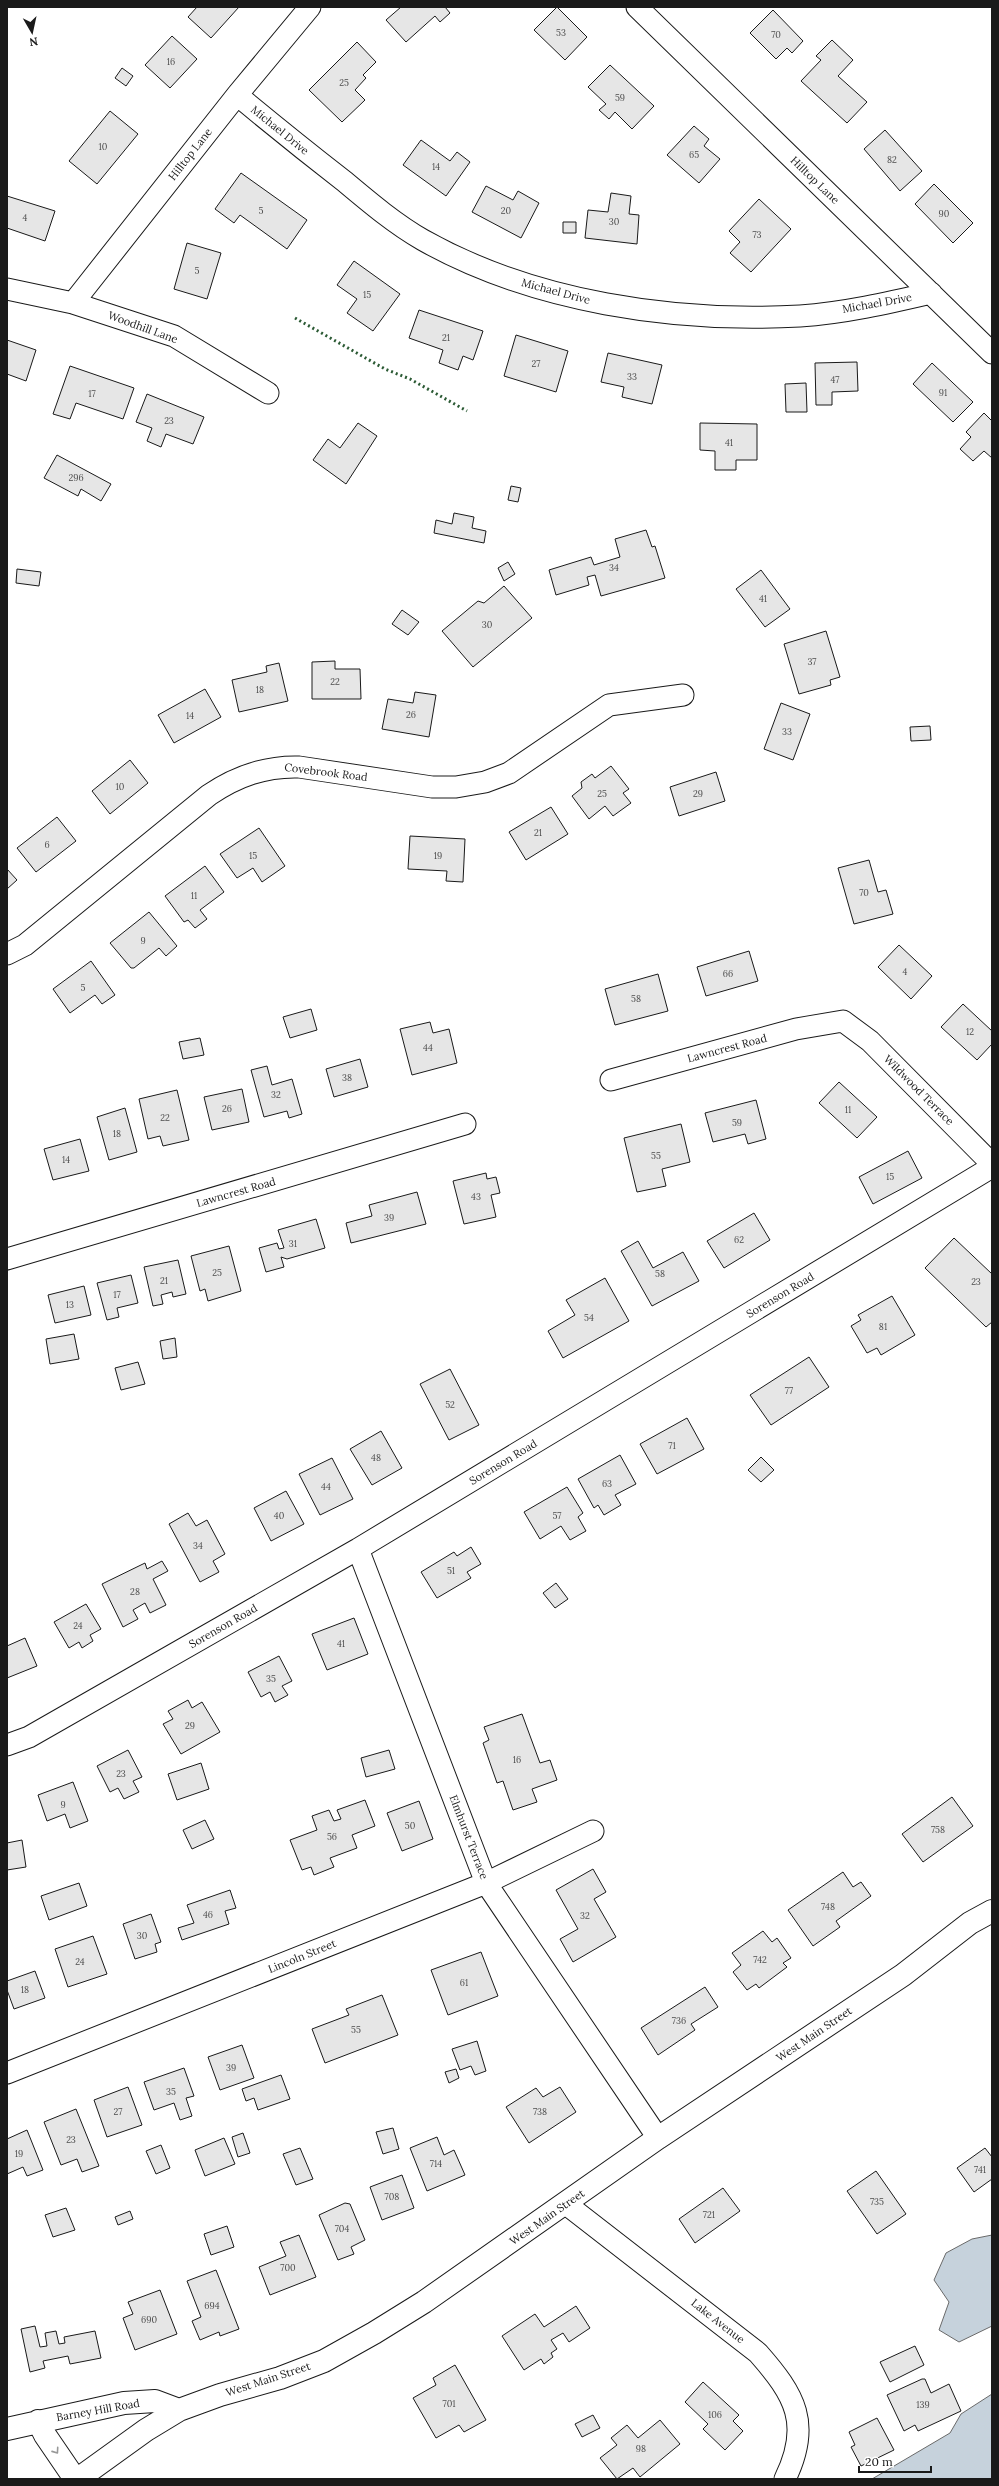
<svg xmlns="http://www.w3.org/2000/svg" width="999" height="2486" font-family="Lora,serif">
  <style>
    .water { fill: #c6d2dc; stroke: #6a6a6a }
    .building { fill: #e6e6e6; stroke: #1a1a1a }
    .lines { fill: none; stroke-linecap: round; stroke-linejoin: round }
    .street-casing { stroke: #1a1a1a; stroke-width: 23 }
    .secondary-casing { stroke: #1a1a1a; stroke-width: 24 }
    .street { stroke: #fff; stroke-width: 21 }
    .secondary { stroke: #fff; stroke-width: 22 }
    .hedge { stroke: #2b5a34; stroke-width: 3; stroke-dasharray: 2 3; stroke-linecap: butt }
    .oneway { stroke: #989898 }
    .labels { text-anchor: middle; stroke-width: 3; stroke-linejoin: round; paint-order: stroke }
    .number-label { font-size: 9px; fill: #4d4d4d }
    .street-label { font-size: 11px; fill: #1a1a1a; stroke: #fff }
  </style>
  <rect width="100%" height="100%" fill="#fff"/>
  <path class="water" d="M992,2235V2326L959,2342L939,2330L949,2302L934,2280L946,2253L972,2239Z
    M992,2394V2479H872L950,2433L961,2414Z"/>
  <path class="building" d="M197,7H239L211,38L188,17Z
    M401,7H445L450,13L440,22L435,16L406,42L386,20Z
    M557,7L587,37L565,60L534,30Z
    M773,10L803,41L792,53L787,48L776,59L750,33Z
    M172,36L197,59L170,88L145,65Z
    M832,40L853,60L838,76L867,102L847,123L801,81L821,60L816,56Z
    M357,42L376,62L363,75L366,78L355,90L365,100L342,122L309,90Z
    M610,65L654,106L632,129L615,112L609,119L599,110L606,104L588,87Z
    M122,68L133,76L126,86L115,78Z
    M110,111L138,134L97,184L69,161Z
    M694,126L709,139L704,146L720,159L699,183L667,155Z
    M885,130L922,171L900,191L864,149Z
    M421,140L450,161L457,152L470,162L446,196L403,165Z
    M241,173L307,220L287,249L240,215L234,223L215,209Z
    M934,184L973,223L953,243L915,204Z
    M486,186L513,200L518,191L539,203L521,238L472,212Z
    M611,193L631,196L629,214L639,215L637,244L585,238L588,210L608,212Z
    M7,196L55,211L45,241L7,228Z
    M759,199L791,229L751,272L730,253L740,242L729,231Z
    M563,222H576V233H563Z
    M187,243L221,253L207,299L174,289Z
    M354,261L400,294L373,331L347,313L357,299L337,285Z
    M419,310L483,331L473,360L463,356L458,370L439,363L443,350L409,338Z
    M516,335L568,351L556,392L504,376Z
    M7,340L36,350L26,381L7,374Z
    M608,353L662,365L652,404L622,397L624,387L601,382Z
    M857,362L858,391L832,392V405H816L815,363Z
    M932,363L973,402L953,422L913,384Z
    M70,366L134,388L123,419L76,403L70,419L53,414Z
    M806,383L807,412H786L785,384Z
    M147,394L204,417L193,444L166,434L161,447L147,441L152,428L136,422Z
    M984,413L992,421V458L984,451L973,461L960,449L971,437L966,432Z
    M358,423L377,436L346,484L313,460L328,439L340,448Z
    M700,423L757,424V460H736V470H715V451L700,450Z
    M57,455L111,484L101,501L81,489L78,496L44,478Z
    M511,486L521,488L518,502L508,500Z
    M454,513L474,517L472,528L486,531L484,543L434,533L436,520L452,524Z
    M646,530L652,547L655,546L665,578L601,596L595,575L587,577L589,585L556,595L549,570L591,557L594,565L620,557L615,539Z
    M508,562L515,574L504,581L498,568Z
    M17,569L41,572L39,586L16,583Z
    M761,570L790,609L765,627L736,589Z
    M504,586L532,618L473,667L442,631L478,601L484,603Z
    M402,610L419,622L408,635L392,624Z
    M826,631L840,677L830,680L831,685L799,694L784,644Z
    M335,661V669H360L361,699H312V662Z
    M279,663L288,701L239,712L232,680L267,672L266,666Z
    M205,689L221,717L174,743L158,715Z
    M415,692L436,695L429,737L382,729L388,699L413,703Z
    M781,703L810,714L793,760L764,749Z
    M930,726L931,740L911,741L910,727Z
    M130,760L148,783L110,814L92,791Z
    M611,766L629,789L623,793L631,803L613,816L605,806L589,819L572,796L582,788L581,782L592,774L595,778Z
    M716,772L725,801L679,816L670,787Z
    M551,807L568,834L526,860L509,832Z
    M57,817L76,841L36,872L17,848Z
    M259,828L285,866L262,882L253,868L237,878L220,854Z
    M410,836L465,839L463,882L446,881L447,871L408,869Z
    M869,860L878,892L886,890L893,914L854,924L838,868Z
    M205,866L224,892L200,910L207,919L195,928L188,920L184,922L165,896Z
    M7,869L17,880L7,889Z
    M149,912L177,946L166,956L159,948L134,968H131L110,943Z
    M899,945L932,976L911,999L878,967Z
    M749,951L758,981L706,996L697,967Z
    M91,961L115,995L102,1004L95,995L70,1013L53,989Z
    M658,974L668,1011L615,1025L605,989Z
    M963,1004L992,1031V1044L977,1060L941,1027Z
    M311,1009L317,1030L290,1038L283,1017Z
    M430,1022L433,1033L449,1029L457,1063L412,1075L400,1029Z
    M200,1038L204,1055L183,1059L179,1042Z
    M360,1059L368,1087L334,1097L326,1069Z
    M267,1066L272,1085L292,1079L302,1114L289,1118L287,1111L264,1117L251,1070Z
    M839,1082L877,1117L857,1138L819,1103Z
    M242,1089L249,1122L212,1130L204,1097Z
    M177,1090L189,1140L163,1146L160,1136L148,1139L139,1099Z
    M756,1100L766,1139L748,1144L745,1134L713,1142L705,1113Z
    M125,1108L137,1152L109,1160L97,1117Z
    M681,1124L690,1162L662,1169L666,1186L637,1192L624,1138Z
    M80,1139L89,1171L53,1180L44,1149Z
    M908,1151L922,1178L873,1204L859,1177Z
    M486,1173L487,1179L496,1177L500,1193L491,1195L496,1217L464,1224L453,1181Z
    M417,1192L426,1224L351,1243L346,1223L372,1216L369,1205Z
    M754,1213L770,1240L724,1268L707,1241Z
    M316,1219L325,1248L287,1259L281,1257L284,1267L266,1272L259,1248L277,1243L279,1249L284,1248L278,1230Z
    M954,1238L992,1274V1322L986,1327L925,1268Z
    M638,1241L653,1268L683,1252L699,1281L652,1306L621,1251Z
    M229,1246L241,1291L208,1301L205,1289L200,1291L191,1256Z
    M178,1260L186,1294L173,1297L172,1292L161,1295L163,1304L153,1306L144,1267Z
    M131,1275L138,1303L117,1308L119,1317L107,1320L97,1283Z
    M605,1278L629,1321L563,1358L548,1331L575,1315L566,1300Z
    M84,1286L91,1315L55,1323L48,1295Z
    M892,1296L915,1335L881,1355L877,1348L867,1353L851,1326L861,1320L858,1315Z
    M74,1334L79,1359L50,1364L46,1339Z
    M175,1338L177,1357L163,1359L160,1341Z
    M809,1357L829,1387L771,1425L750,1395Z
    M138,1362L145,1384L121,1390L115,1368Z
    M450,1369L479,1425L449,1440L420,1384Z
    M687,1418L704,1449L657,1474L640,1444Z
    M381,1431L402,1468L372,1485L350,1449Z
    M620,1455L636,1484L615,1495L621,1505L604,1515L598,1505L594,1508L578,1479Z
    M761,1457L774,1470L761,1482L748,1470Z
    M332,1458L353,1499L320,1515L299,1474Z
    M567,1487L583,1513L578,1517L586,1531L570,1540L561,1526L540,1539L524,1512Z
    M286,1491L304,1524L271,1541L254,1508Z
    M188,1513L196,1526L207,1520L225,1554L213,1561L219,1572L200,1582L169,1524Z
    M471,1547L481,1564L467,1572L471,1578L437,1598L421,1572L454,1552L457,1556Z
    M162,1561L168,1571L153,1579L166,1605L150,1613L145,1603L133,1610L138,1619L123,1627L102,1584L145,1563L147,1569Z
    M556,1583L568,1599L555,1608L543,1593Z
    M86,1604L101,1629L90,1635L93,1641L82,1648L79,1642L69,1648L54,1622Z
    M354,1618L368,1654L327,1670L312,1634Z
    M25,1638L37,1666L7,1678V1646Z
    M279,1656L292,1681L282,1686L288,1695L275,1702L270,1692L261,1697L248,1672Z
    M188,1700L192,1708L202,1702L220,1732L181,1754L163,1724L173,1719L168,1711Z
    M522,1714L540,1763L550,1760L557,1780L532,1789L537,1802L513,1810L503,1781L497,1783L483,1743L489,1740L484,1727Z
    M128,1750L142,1777L133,1781L139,1792L124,1799L118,1788L110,1792L97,1766Z
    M389,1750L395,1769L366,1777L361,1758Z
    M201,1763L209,1789L177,1800L168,1774Z
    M73,1782L88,1821L70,1828L65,1814L47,1821L38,1795Z
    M952,1797L973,1826L923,1862L902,1834Z
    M365,1800L375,1826L352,1835L357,1848L330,1858L334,1867L314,1875L311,1867L302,1870L290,1840L317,1830L312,1816L329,1810L334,1821L341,1819L337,1810Z
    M419,1801L433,1839L402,1851L387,1813Z
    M205,1820L214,1839L192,1849L183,1830Z
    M22,1840L26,1867L7,1870V1843Z
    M593,1869L606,1892L594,1899L616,1937L573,1962L560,1939L578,1929L556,1890Z
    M843,1872L853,1887L861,1882L871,1896L836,1921L840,1927L813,1946L788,1910Z
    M79,1883L87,1906L49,1920L41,1896Z
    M230,1890L236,1908L225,1911L229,1924L182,1940L178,1928L194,1923L187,1905Z
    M151,1914L161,1942L155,1944L157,1952L135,1959L123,1924Z
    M763,1931L772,1942L777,1938L791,1958L783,1963L787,1967L759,1988L756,1984L747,1990L733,1972L741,1965L732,1953Z
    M93,1936L107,1974L68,1987L55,1949Z
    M481,1952L498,1996L448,2015L431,1970Z
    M35,1971L45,1998L14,2009L7,1990V1981Z
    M705,1987L718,2007L691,2024L695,2030L658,2055L641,2028Z
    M382,1995L398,2035L325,2063L312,2029L349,2015L346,2009Z
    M477,2041L486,2071L475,2075L471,2066L460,2070L452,2049Z
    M242,2045L254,2078L220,2090L208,2057Z
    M184,2068L194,2096L186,2098L192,2116L180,2120L174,2103L154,2110L144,2082Z
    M456,2069L459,2078L449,2083L445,2072Z
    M281,2075L290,2099L258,2110L254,2098L246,2101L242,2089Z
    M128,2087L142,2125L107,2137L94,2100Z
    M560,2087L576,2112L529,2143L506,2107L536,2088L543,2097Z
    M76,2109L99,2166L82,2172L77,2159L61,2165L44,2122Z
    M393,2128L399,2149L383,2154L376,2132Z
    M27,2130L43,2170L27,2176L23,2167L7,2174V2139Z
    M243,2133L250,2153L238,2157L232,2137Z
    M437,2137L444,2155L454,2150L465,2175L427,2191L410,2148Z
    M224,2138L235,2164L205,2176L195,2150Z
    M161,2145L170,2168L156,2174L146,2151Z
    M300,2148L313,2179L296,2185L283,2154Z
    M985,2148L992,2157V2179L974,2192L957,2168Z
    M876,2171L906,2214L877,2234L847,2191Z
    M402,2175L414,2208L382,2220L370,2187Z
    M723,2188L740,2211L695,2243L679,2219Z
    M345,2203L350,2204L365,2240L351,2247L354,2254L338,2260L319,2215Z
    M66,2208L75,2230L53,2237L45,2215Z
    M130,2211L133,2219L118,2225L115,2217Z
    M227,2226L234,2247L211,2255L204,2234Z
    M299,2235L316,2277L270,2295L259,2267L286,2256L280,2242Z
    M216,2270L239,2329L220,2336L219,2332L200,2340L192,2321L201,2317L187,2281Z
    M160,2290L177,2334L135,2350L123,2318L133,2314L128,2302Z
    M576,2306L590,2328L569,2342L563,2333L551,2340L557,2349L551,2353L553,2357L544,2364L541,2359L524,2370L502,2336L535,2314L544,2327Z
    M35,2326L40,2347L47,2346L45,2333L56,2331L59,2344L65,2343L64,2337L95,2331L101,2358L70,2364L68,2356L43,2361L45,2368L30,2372L21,2329Z
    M915,2346L924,2365L890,2382L880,2362Z
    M455,2365L486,2420L464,2432L459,2425L436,2438L413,2398L436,2385L433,2378Z
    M922,2379H925L931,2393L949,2384L961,2411L918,2431L915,2425L904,2431L887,2395Z
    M703,2382L739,2415L733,2421L743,2431L725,2450L703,2429L708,2424L685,2402Z
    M593,2415L600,2428L582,2437L575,2424Z
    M877,2418L894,2450L861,2466L851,2447L855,2445L849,2432Z
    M660,2420L680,2444L640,2477L633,2468L617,2479L600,2458L617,2445L611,2438L627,2425L638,2438Z"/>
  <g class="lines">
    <g class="street-casing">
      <path id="street" d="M637,7L992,353
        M237,95C272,124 308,153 344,181C369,202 395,224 423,240C533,302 675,323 800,316C844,313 888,303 931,293
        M7,289L73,303L174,336L268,393
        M73,303L237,95L310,7
        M7,954L25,945L209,795C237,776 265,766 299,767L432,787H456L485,782L509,773L609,705L683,695
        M611,1080L796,1029L843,1021L870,1041L992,1164
        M7,1259L465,1124
        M358,1549L486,1883L658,2138
        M7,1745L29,1737L358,1549L992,1167
        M7,2073L486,1883L593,1831
        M566,2204L758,2353C795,2395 812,2424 785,2479"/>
    </g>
    <g class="secondary-casing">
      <path id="secondary" d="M38,2421L45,2435L75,2479
        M7,2429L124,2403L155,2401L179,2410
        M78,2479L146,2430L179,2410L220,2395L280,2378L324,2361L374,2333L424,2302L658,2138L903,1975L970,1923L992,1911"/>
    </g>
    <use href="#street" class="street"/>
    <use href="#secondary" class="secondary"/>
    <path class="hedge" d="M295,318L385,369L410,379L467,411"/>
  </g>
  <defs><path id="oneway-chevron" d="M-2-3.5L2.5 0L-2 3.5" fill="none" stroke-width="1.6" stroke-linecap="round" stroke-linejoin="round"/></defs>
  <use class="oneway" href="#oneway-chevron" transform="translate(56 2451) rotate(55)"/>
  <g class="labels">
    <g class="number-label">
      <text x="561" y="36">53</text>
      <text x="776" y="38">70</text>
      <text x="171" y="65">16</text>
      <text x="344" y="86">25</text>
      <text x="620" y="101">59</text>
      <text x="103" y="150">10</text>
      <text x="694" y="158">65</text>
      <text x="892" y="163">82</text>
      <text x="436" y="170">14</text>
      <text x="261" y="214">5</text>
      <text x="506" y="214">20</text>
      <text x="944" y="217">90</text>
      <text x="25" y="221">4</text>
      <text x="614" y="225">30</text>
      <text x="757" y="238">73</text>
      <text x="197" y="274">5</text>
      <text x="367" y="298">15</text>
      <text x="446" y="341">21</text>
      <text x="536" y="367">27</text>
      <text x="632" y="380">33</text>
      <text x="835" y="383">47</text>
      <text x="943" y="396">91</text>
      <text x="92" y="397">17</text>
      <text x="169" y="424">23</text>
      <text x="729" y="446">41</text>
      <text x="76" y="481">296</text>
      <text x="614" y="571">34</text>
      <text x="763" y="602">41</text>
      <text x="487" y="628">30</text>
      <text x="812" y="665">37</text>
      <text x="335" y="685">22</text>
      <text x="260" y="693">18</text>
      <text x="411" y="718">26</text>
      <text x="190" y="719">14</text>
      <text x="787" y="735">33</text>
      <text x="120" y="790">10</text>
      <text x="602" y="797">25</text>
      <text x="698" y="797">29</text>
      <text x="538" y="836">21</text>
      <text x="47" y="848">6</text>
      <text x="253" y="859">15</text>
      <text x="438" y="859">19</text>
      <text x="864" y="896">70</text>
      <text x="194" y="899">11</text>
      <text x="143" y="944">9</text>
      <text x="905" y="975">4</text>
      <text x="728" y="977">66</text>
      <text x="83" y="991">5</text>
      <text x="636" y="1002">58</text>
      <text x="970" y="1035">12</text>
      <text x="428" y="1051">44</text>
      <text x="347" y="1081">38</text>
      <text x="276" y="1098">32</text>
      <text x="227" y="1112">26</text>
      <text x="848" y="1113">11</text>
      <text x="165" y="1121">22</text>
      <text x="737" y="1126">59</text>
      <text x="117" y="1137">18</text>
      <text x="656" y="1159">55</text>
      <text x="66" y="1163">14</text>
      <text x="890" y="1180">15</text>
      <text x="476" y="1200">43</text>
      <text x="389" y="1221">39</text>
      <text x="739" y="1243">62</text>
      <text x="293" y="1247">31</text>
      <text x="217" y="1276">25</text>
      <text x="660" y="1277">58</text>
      <text x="164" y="1284">21</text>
      <text x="976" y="1285">23</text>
      <text x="117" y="1298">17</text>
      <text x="70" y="1308">13</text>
      <text x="589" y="1321">54</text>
      <text x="883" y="1330">81</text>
      <text x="789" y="1394">77</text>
      <text x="450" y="1408">52</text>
      <text x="672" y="1449">71</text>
      <text x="376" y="1461">48</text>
      <text x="607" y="1487">63</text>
      <text x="326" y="1490">44</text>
      <text x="279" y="1519">40</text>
      <text x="557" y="1519">57</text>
      <text x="198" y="1549">34</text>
      <text x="451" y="1574">51</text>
      <text x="135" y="1595">28</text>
      <text x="78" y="1629">24</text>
      <text x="341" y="1647">41</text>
      <text x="271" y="1682">35</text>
      <text x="190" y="1729">29</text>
      <text x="517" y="1763">16</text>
      <text x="121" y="1777">23</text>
      <text x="63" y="1808">9</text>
      <text x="410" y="1829">50</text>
      <text x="938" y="1833">758</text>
      <text x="332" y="1840">56</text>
      <text x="828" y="1910">748</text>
      <text x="208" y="1918">46</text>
      <text x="585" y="1919">32</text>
      <text x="142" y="1939">30</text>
      <text x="760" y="1963">742</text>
      <text x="80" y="1965">24</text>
      <text x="464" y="1986">61</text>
      <text x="25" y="1993">18</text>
      <text x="679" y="2024">736</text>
      <text x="356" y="2033">55</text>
      <text x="231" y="2071">39</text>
      <text x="171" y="2095">35</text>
      <text x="118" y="2115">27</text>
      <text x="540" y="2115">738</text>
      <text x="71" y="2143">23</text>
      <text x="19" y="2157">19</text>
      <text x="436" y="2167">714</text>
      <text x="980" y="2173">741</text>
      <text x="392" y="2200">708</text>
      <text x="877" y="2205">735</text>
      <text x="709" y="2218">721</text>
      <text x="342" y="2232">704</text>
      <text x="288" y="2271">700</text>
      <text x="212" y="2309">694</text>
      <text x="149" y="2323">690</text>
      <text x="449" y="2407">701</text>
      <text x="923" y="2408">139</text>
      <text x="715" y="2418">106</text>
      <text x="641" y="2452">98</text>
    </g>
    <g class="street-label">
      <text transform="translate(280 130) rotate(39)" y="4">Michael Drive</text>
      <text transform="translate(190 154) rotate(-52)" y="4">Hilltop Lane</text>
      <text transform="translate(815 180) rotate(44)" y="4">Hilltop Lane</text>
      <text transform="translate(556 291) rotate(15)" y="4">Michael Drive</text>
      <text transform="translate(877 303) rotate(-10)" y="4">Michael Drive</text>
      <text transform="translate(143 327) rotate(20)" y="4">Woodhill Lane</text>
      <text transform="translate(326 772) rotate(7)" y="4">Covebrook Road</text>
      <text transform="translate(727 1048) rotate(-15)" y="4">Lawncrest Road</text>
      <text transform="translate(919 1090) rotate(45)" y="4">Wildwood Terrace</text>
      <text transform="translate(236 1192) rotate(-16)" y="4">Lawncrest Road</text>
      <text transform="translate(780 1295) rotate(-31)" y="4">Sorenson Road</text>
      <text transform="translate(503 1462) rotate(-31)" y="4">Sorenson Road</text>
      <text transform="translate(223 1626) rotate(-30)" y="4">Sorenson Road</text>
      <text transform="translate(469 1837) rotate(69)" y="4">Elmhurst Terrace</text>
      <text transform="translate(302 1956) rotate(-22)" y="4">Lincoln Street</text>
      <text transform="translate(814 2034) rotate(-34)" y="4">West Main Street</text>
      <text transform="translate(547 2217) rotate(-35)" y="4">West Main Street</text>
      <text transform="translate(718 2321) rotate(38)" y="4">Lake Avenue</text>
      <text transform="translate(268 2379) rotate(-18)" y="4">West Main Street</text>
      <text transform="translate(98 2410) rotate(-10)" y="4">Barney Hill Road</text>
    </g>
  </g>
  <rect width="999" height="2486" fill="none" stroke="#1a1a1a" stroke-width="16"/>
  <g transform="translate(32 32) rotate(171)" stroke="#ffffff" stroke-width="3" paint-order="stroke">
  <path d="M0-3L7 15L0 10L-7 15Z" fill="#1a1a1a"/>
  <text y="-6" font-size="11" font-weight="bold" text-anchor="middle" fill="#1a1a1a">N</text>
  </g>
  <path d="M859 2466v6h72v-6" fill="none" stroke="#1a1a1a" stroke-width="2"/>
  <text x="865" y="2466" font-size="12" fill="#1a1a1a" stroke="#ffffff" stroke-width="3" paint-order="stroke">20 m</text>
</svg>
